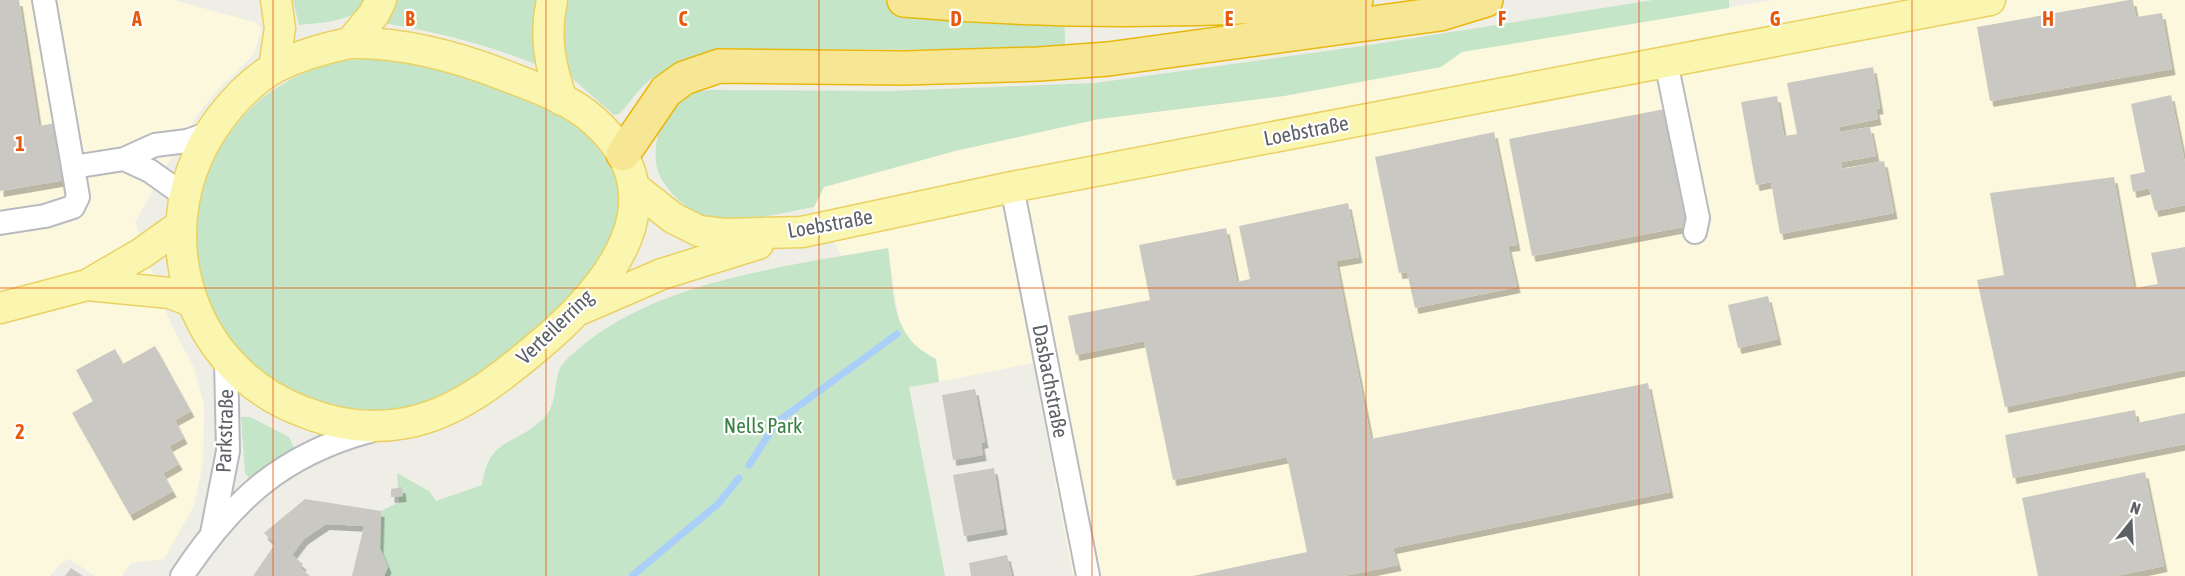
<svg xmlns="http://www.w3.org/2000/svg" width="2185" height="576" font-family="'Asap Condensed',sans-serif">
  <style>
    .commercial { fill: #fcf8de }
    .green { fill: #c4e5c7 }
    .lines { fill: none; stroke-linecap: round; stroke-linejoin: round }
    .stream { stroke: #aad0fa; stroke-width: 7 }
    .building { fill: #cac8c2; filter: url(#shadow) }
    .minor-casing { stroke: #b8babf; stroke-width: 26 }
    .major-casing { stroke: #ead164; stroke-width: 33 }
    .highway-casing { stroke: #e8b80d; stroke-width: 36 }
    .minor { stroke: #fff; stroke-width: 22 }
    .major { stroke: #faf6af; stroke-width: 30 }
    .highway { stroke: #f7e795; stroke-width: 33 }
    .grid { fill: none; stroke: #e8590c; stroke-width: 1.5; stroke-opacity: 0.55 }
    .labels { text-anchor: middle; stroke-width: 4.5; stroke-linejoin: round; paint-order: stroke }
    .street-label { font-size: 21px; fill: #5d6065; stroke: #fff }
    .park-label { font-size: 21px; fill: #398043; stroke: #fff }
    .grid-label { font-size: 20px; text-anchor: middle; font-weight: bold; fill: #e8590c; stroke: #fff; stroke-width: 4.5; stroke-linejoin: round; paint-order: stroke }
  </style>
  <defs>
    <filter id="shadow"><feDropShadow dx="3.5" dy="6" stdDeviation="0" flood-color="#0004"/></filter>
  </defs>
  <rect width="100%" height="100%" fill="#efeee6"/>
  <path class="commercial" d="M0,0H174L257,23L261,29L256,48L250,59L222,85L201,110L180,142L135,222L170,322L194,368L204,405L203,463L194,506L164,559L131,563L122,576H96L69,559L59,565L50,576H0Z
    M1773,0H2185V576H1073L1033,363L939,382L936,359L910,342L900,327L888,248L842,257L814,207L824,187L955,151L1099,119L1284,96L1441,67L1462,52Z"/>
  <path class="green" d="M293,0H369C351,23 326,22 299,25Z
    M398,0H540L538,62L535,64C486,44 436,32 384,23Z
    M563,0H1064L1065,45L1019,50L731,49C700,56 669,63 644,85C635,94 628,105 619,114L614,115L574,80L563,61Z
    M1653,0H1729V8L1462,52L1441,67L1284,96L1099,119L955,151L824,187L814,207C785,212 746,223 717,219C693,216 671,197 660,176C649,156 660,108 681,96C688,92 700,92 708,90L891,91L1095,83L1376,44Z
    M373,58C418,61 461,74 503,89C529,99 568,113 589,133C670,211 572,307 507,354C462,386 429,413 370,412C343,412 319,404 295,392C128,310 185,66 373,58Z
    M888,248C895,294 889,336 936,359L939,382L909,387L945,576H384L388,567L380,548L381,511L399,502L397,473L429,491L436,501L482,485C489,437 513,447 543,419C558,405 553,384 560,368C563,362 571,355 576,351C654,281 788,266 888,248Z
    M241,417H250L289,437L296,452L253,478L248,477L245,473Z"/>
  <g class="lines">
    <path class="stream" d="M749,465L777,422L897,334
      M632,576L718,504L739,478"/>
  </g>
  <path class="building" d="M0,0H19L39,126L56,123L65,180L0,191Z
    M2129,0H2133L2136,17L2162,13L2172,69L1990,101L1977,27Z
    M1873,67L1880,108L1876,109L1878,119L1839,127L1840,132L1870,127L1876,156L1841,162L1842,169L1884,161L1894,213L1780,234L1771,182L1756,185L1741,102L1777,96L1784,136L1797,134L1787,83Z
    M2171,95L2185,163V205L2155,211L2149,188L2133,192L2130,175L2145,172L2131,104Z
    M1665,109L1688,226L1532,256L1509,139Z
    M1494,132L1517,245L1508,246L1517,287L1415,308L1407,272L1399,273L1375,157Z
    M2114,177L2134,288L2158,284L2151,253L2185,247V370L2005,407L1977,280L2004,275L1990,193Z
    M1348,203L1359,257L1336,261L1371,439L1648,383L1670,492L1393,548L1398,565L1344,576H1193L1307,552L1287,457L1173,480L1144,341L1076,355L1068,316L1150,300L1139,245L1226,228L1237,282L1250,279L1239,226Z
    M1768,296L1778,339L1738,348L1728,305Z
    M155,346L191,411L175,420L184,438L169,446L179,464L163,473L173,491L130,515L72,413L93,401L76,370L115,349L123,364Z
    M975,389L985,442L981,443L983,455L953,460L942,395Z
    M2135,410L2137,423L2185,413V444L2013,478L2005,435Z
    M994,468L1004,529L964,536L953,475Z
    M2145,472L2164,566L2116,576H2038L2022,498Z
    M402,487L403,496L391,497V489Z
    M305,499L381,511L380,548L388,567L384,576H352L364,526L326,524L304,539L292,555L303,564L301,568L310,576H253L275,544L264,533Z
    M1007,555L1012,576H971L969,563Z
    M71,568L83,576H65Z"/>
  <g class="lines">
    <g class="minor-casing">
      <path id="minor" d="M44,0L73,167
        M1666,62L1698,218L1695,232
        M124,159L150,171L185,196
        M1012,187L1088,576
        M0,223L45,216L73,207L78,197L73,167L124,159L155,145L187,141L210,133
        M212,533L228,451L226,361
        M182,576C232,501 281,455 370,431"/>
    </g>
    <g class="major-casing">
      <path id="major" d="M552,0C544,36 550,66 562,100
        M350,43C405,42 459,57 509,77C535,87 564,97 586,114C687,194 610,287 535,349C498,380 455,414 406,423C370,430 337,425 304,412C184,368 144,222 219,120C234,100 254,79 276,67C300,55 325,48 350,43Z
        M350,43L374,14L381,0
        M274,68L280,28L276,0
        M635,188L673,218L699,231L724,234L802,232L1012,187L1990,0
        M87,285L170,293L193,302
        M0,308L87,285L142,253L181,225
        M581,309L662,274L758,244"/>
    </g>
    <g class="highway-casing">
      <path id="highway" d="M904,0C1053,13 1206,12 1356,0
        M623,154L666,91L684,78L719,66L904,68L1039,64L1108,59L1440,14L1486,0"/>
    </g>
    <use href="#minor" class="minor"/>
    <use href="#major" class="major"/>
    <use href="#highway" class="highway"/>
  </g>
  <path class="grid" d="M273,0V576M546,0V576M819,0V576M1092,0V576M1366,0V576M1639,0V576M1912,0V576M0,288H2185"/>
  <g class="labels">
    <g class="street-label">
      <text transform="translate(1306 131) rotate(-11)" y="7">Loebstraße</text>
      <text transform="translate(830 224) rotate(-10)" y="7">Loebstraße</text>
      <text transform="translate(555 327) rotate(-44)" y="7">Verteilerring</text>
      <text transform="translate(1050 381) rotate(79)" y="7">Dasbachstraße</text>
      <text transform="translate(225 431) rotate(-88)" y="7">Parkstraße</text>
    </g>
    <g class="park-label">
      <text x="763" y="433">Nells Park</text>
    </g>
  </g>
  <g class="grid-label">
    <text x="137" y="26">A</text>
    <text x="410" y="26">B</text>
    <text x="683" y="26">C</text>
    <text x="956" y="26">D</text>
    <text x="1229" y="26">E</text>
    <text x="1502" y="26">F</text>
    <text x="1775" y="26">G</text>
    <text x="2048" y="26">H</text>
    <text x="20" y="151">1</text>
    <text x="20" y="439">2</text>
  </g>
  <g transform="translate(2131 522) rotate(18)" stroke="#ffffff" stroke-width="4.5" paint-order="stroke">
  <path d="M0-4.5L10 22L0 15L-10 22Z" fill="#5d6065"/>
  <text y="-9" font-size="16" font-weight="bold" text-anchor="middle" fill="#5d6065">N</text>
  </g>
</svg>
